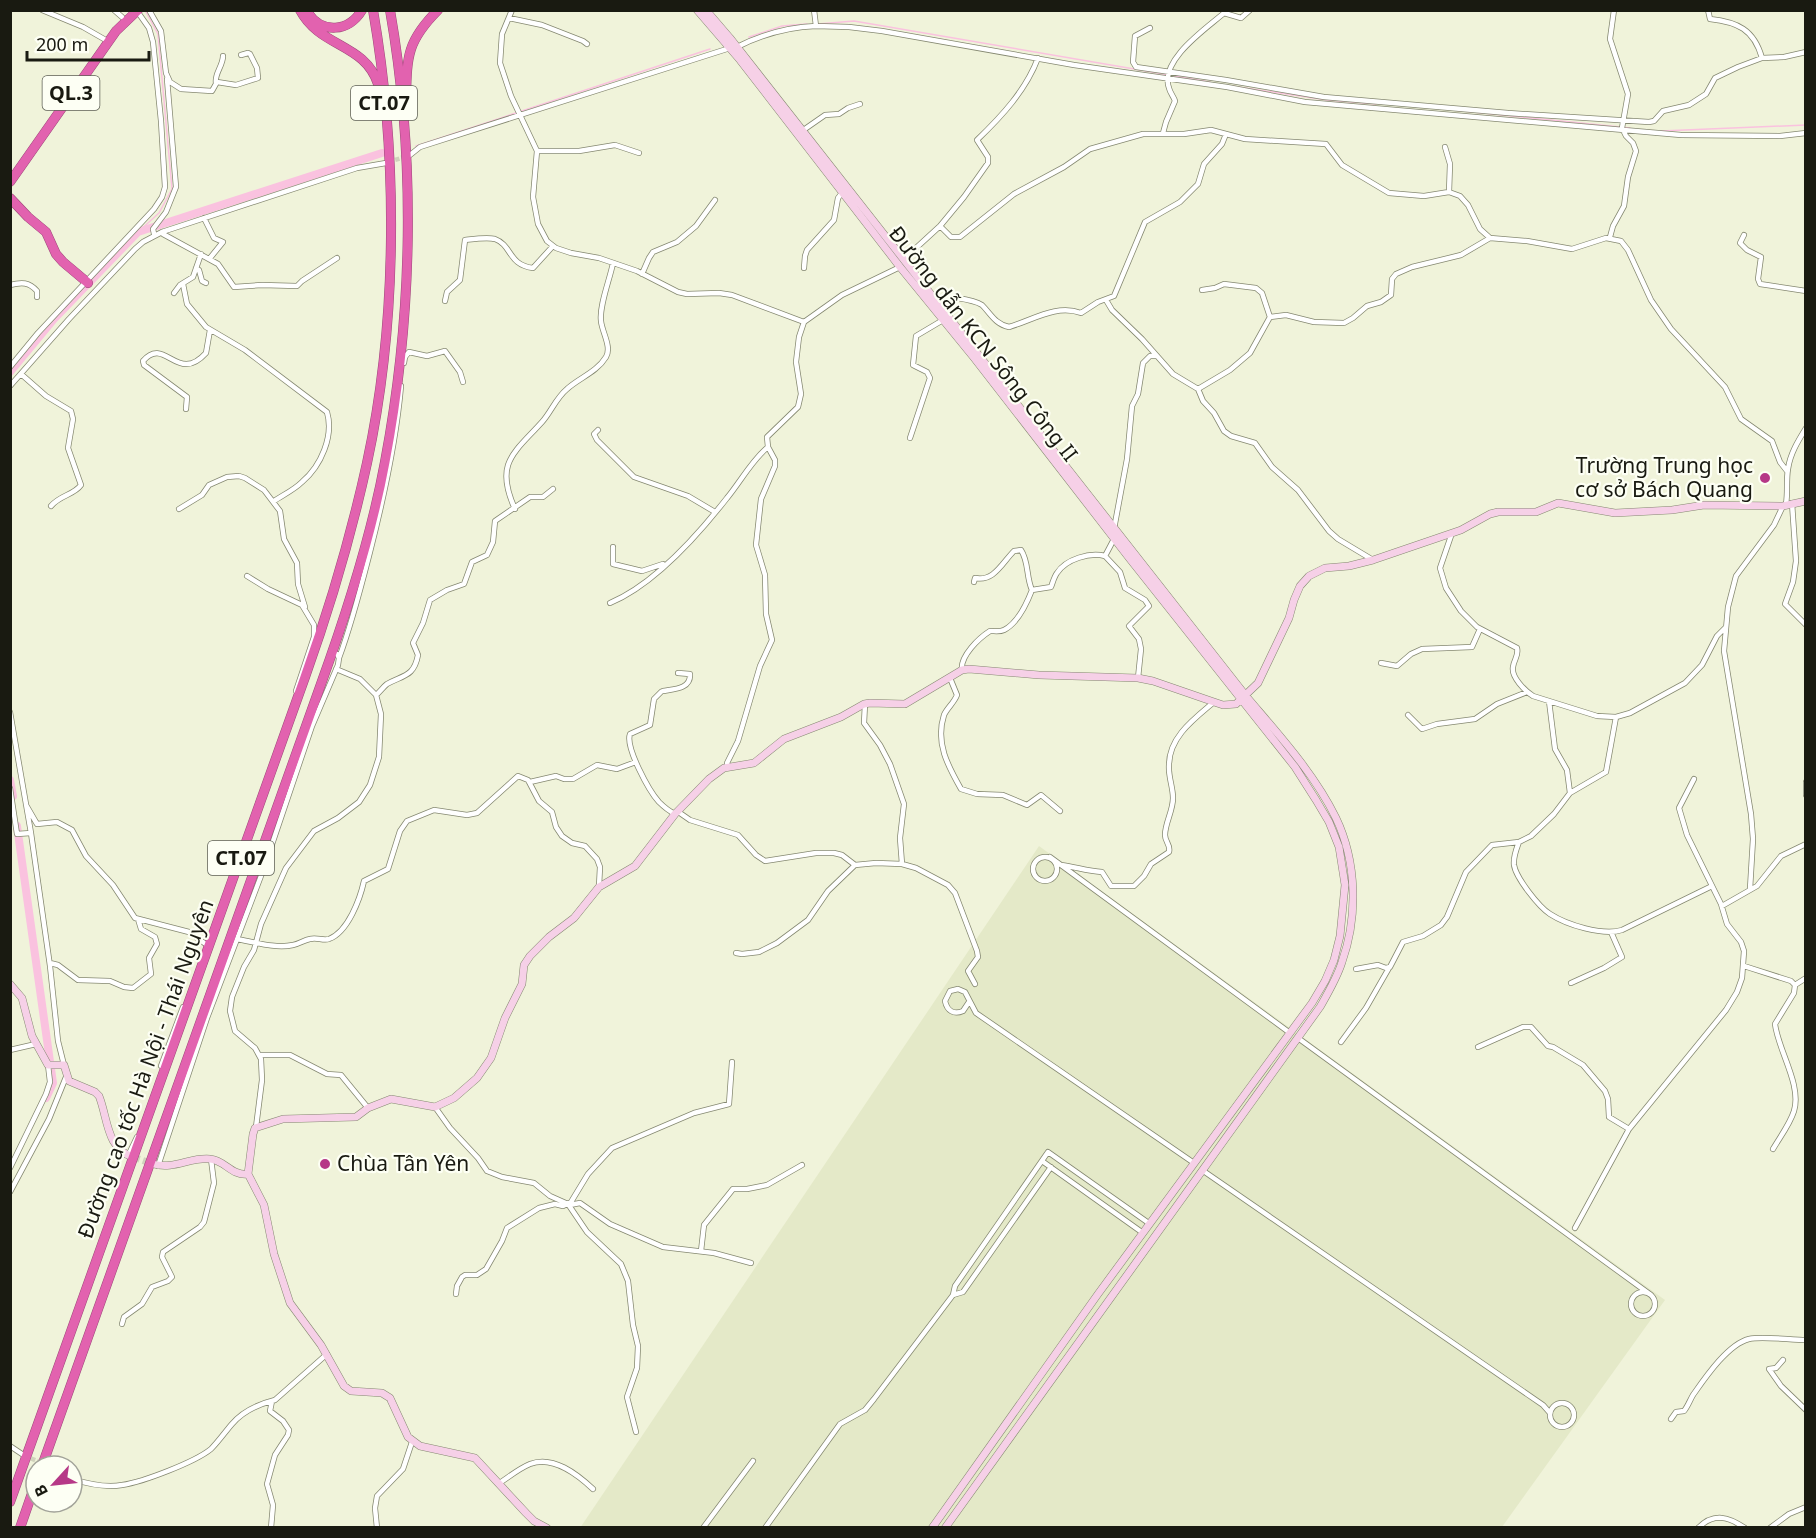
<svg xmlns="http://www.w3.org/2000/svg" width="1816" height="1538" font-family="'Noto Sans',sans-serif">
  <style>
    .built { fill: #e4e9c8 }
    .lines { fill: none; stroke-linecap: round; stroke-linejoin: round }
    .stream { stroke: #fac2df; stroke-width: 1.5 }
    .river { stroke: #fac2df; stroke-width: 8 }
    .street-tunnel { stroke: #d0d2bc; stroke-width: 4.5; stroke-dasharray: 4.5 2; stroke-linecap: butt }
    .secondary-tunnel { stroke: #d0d2bc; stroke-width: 7; stroke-dasharray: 7 3.5; stroke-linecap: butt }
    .street-casing { stroke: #858871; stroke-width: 6 }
    .secondary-casing { stroke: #858871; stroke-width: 8 }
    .highway-casing { stroke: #9c4978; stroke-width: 10 }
    .street { stroke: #fff; stroke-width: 4.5 }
    .secondary { stroke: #f6d0e7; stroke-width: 7 }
    .highway { stroke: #e262af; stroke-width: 9 }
    .poi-dot { fill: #b63887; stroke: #fdfff4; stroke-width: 2 }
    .labels { text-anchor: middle; stroke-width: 4.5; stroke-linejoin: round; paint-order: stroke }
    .shield { fill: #fdfff4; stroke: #5d5f55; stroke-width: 1.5 }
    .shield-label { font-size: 20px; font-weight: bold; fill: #191a11 }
    .street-label { font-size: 21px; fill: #191a11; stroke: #fdfff4 }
    .poi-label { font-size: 21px; fill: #191a11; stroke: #fdfff4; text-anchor: end }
  </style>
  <rect width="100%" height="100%" fill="#f0f3da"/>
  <path class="built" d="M1039,846L1665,1300L1502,1527L580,1528Z"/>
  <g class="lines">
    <path class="stream" d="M818,24L854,21L1210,82
      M749,37L782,26L807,24
      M1232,86L1327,100L1376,104
      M1453,110L1630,128
      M1661,131L1806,125
      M416,146L710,49
      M138,232L159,213L172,189L158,34L145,10"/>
    <path class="river" d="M10,372L54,319L138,232L382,153
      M10,780L13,796
      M17,826L53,1083L46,1098"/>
    <path class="street-tunnel" d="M389,162L407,156
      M25,1456L42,1463"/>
    <path class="secondary-tunnel" d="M133,1157L153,1164"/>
    <g class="street-casing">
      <path id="street" d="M42,10L83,27L104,39
        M114,10L122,17
        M149,10L161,31L166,73L170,82L181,89L212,91L217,82L236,85L258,78L257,68L250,54L248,53L241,55
        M512,10L502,34L500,63L511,96L537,151L533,197L538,224L547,241L556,248L571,253L599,258L637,271L678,292L687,294L719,293L732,295L804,322
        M1708,10L1710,19C1737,22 1754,29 1762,58
        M509,18L542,25L583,41L587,44
        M816,26L849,27L882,31L1074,65L1227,87L1305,102L1681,135L1780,136L1806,133
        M1150,28L1135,36L1133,62L1136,67L1226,80L1324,97L1508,113L1649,122L1654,121L1663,111L1689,105L1706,94L1715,78L1738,67L1762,58L1784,57L1806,52
        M737,47C763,34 787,27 816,26L814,10
        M216,83C214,74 223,66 223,56
        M802,131L825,115L839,114L848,108L860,104
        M1163,133L1166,122L1175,101C1174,97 1170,93 1169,88C1159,60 1207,28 1224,13L1241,18L1250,10
        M1445,147L1450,164L1449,192
        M537,151H579L615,145L639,153
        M410,155L420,147L730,48
        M204,218L214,238L223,242L210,258
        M940,226L951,237H960L1014,194L1064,167L1090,149L1143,134H1184L1211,130L1245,139L1326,144L1342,165L1389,193L1424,196L1449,192L1460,196L1468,205L1480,229L1490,238L1527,241L1572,249L1606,238L1621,241L1628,250L1651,300L1671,329L1725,387L1741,419L1772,441L1780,462L1787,471
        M154,234L153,229L166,212L176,187L167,79
        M1744,235L1740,243L1747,250L1761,257L1758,279L1760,284L1806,291
        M1610,237L1613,226L1624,206L1628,177L1636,151L1633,143L1626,136L1622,128L1628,94L1610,39L1614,10
        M337,258L302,281L297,286L262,285L234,287L218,264L163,234L162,232L357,168L386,163
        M904,259L940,226L964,197L988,163V157L977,140C1002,116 1026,90 1038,58
        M196,268L199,270L202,281L206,283
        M804,268L805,256L807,250L834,220L838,198L842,193
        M642,274L649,258L653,252L677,242L696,226L715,200
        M183,284L187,304L206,327L245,350L327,412C334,436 321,466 302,482C294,490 283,495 274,501
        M10,285C22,282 29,282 37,291V297
        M174,293L180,285L193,277L201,254
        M1106,300L1112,310L1142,339L1173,374L1198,389L1203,401L1214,413L1224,431L1231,436L1255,443L1272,467L1298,490L1329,531L1338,539L1373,560
        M445,301L447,292L460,280L465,240C474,239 487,237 495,239C512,245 508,265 533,268L553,246
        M944,309L957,298C964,299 976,301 982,305C991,314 995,324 1009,327C1033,320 1056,304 1081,313L1098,302L1114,296L1145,222L1180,202L1198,184L1204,164L1222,144L1226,134
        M1270,317L1286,315L1314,322L1344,323L1353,318L1367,306L1381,302L1391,295L1392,279L1396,274L1412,267L1461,255L1490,238
        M404,363L405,357L409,352L427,356L445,351L460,372L463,382
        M10,367L38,333L154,209L162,197L165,187L161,121L153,42L149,28L137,11
        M21,374L46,396L71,411L73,419L68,448L81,485C74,495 60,495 51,506
        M10,386L69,319L135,249L143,242L162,232
        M1198,389L1230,370L1250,353L1270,317L1262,293L1256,288L1224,284L1215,288L1202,290
        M186,409L187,397L144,365L143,361C165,335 177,385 206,353L210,330
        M598,430L594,434L597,440L634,477L688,496L715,512
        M910,438L930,378L927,372L913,365L916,336L943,320
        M1792,503L1796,561L1793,582L1785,604L1806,625
        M1786,504C1788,492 1786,481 1788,469C1790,454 1798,441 1806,428
        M179,509L202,495L209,485L227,477L239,476L245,478L264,490L280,511L284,539L297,563L298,584L305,607
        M515,509C494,463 514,453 542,422C551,412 556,398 567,389C579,378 597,372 606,357C612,347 602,332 601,321C599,306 610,279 613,263
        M1114,529L1127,459L1132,406L1138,394L1143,363L1150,356H1157
        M1452,533L1440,568L1446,588L1461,611L1477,627L1517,648C1519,656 1514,659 1513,667C1511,677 1525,691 1533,696L1597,716L1616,717L1630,713L1685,683L1702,665L1717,636L1726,627
        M613,547V564L642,571L663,564
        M1105,556L1120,572L1125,588L1145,600L1149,606L1129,626L1139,639L1141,649L1138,678
        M247,576L268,589L302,605L314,625V637L296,691
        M974,582L975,578C994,582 1002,563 1014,551L1021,550C1029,562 1026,577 1032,590
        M610,603C653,585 698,535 727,498C741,481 752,460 768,447
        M339,658C352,623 361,587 370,552C384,497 396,443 401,386
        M1381,663L1397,666L1411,654L1422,649L1472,647L1480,629
        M962,670C960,656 979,638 990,631C995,631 1000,632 1004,630C1018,623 1027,603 1032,590L1051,587C1053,582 1054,577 1057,573C1066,559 1090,552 1105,556L1114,539
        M950,678L957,695C954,703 947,708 944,715C935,743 948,766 961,789L977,794L1003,795L1027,805L1041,795L1060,811
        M663,691C674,689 691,689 690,674L678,673
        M661,692L654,699L650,725L630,734C625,747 649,791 659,802C664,807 669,811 675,814
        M376,695C380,692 383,687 387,684C403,675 414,677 418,655L413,643L423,623L430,600L447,590L464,584L472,562L487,555L493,542L495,521L530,497H543L553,489
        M1549,701L1555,749L1567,770L1570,793
        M865,704L864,723L880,745L890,764L904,804L900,838L902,864
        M10,712L31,833L50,966L58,1041L64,1065
        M1408,715L1422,729L1437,724L1475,719L1497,704L1527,692
        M728,767L727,763L738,741L760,666L772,640L766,614L765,575L756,545L761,499L775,466V460L768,447L767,437L798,407L801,394L796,362L799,337L804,322L842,295L900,267
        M530,782L556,776L564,779H573L597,765L617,769L636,762
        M1806,782V795
        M10,788L17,834L31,833
        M26,805L37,824L57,822L72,830L86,856L113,885L135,918L189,932L207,945
        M677,811L690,820L738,835L756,855L765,861L816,853H834L842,855L855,865L876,863L902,864L916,868L948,885L955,893L977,951L978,957L968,971L975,984
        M1519,842C1516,850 1513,857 1514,865C1516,878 1539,907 1550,914C1567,925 1603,936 1622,930L1712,886
        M1033 869a12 12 0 1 1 24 0a12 12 0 1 1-24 0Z
        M1050,857L1290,1033
        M1061,865C1076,867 1087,871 1102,872L1111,886H1134L1144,876L1151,864L1169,852C1171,845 1165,842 1165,835C1165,823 1173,811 1173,798C1173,787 1168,776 1169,765C1169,737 1194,719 1214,702
        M1750,889L1753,839L1751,814L1724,651L1728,607L1736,576L1774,525L1783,506
        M1722,906L1757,886L1781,856L1806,844
        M237,939C254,942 276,949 293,945C299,944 304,940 310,939C317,937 323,941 329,939C348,932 360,899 364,881L388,869L400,831L407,821L434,810L467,815L477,813L518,776L528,780L539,801L552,812L556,827L562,836L572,843L585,846L597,859L600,867L599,886
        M736,953L742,954L759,952L777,943L808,920L828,891L855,865
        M50,963L58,965L78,980L110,981L124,987L133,988L151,974L149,958L157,944L155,937L141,929L138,919
        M1744,966L1791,981L1795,985
        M1356,969L1378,965L1386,968L1390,967L1403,942L1423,936L1441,925L1447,917L1466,872L1492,845L1519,842L1531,836L1554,814L1570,793L1606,772L1616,717
        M1571,983L1604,968L1622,957L1611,932
        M969,1002L963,1011C954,1015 947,1011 945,1001L950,991L958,989L965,992L976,1013L1194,1163
        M1298,1038L1651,1295
        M1341,1042L1366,1008L1389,968
        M1478,1047L1523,1027H1531L1548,1046L1553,1047L1583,1065L1605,1091L1608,1099L1609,1117L1629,1129
        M10,1050L36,1044
        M260,1055H290L327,1074L341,1075L368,1108
        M161,1066L183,1007
        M435,1107L450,1128L478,1158L487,1171L502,1177L534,1183L550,1196L568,1204L587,1232L621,1264L628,1281L633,1325L638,1346L637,1368L627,1397L636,1432
        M256,1127L262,1080L261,1059L255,1048L235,1031L230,1011L232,997L244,967L254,950L261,924L286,868L314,831L338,818L359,802L370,785L379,757L381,714L376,695L360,679L336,669
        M1773,1149C1780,1137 1790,1124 1794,1111C1802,1085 1778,1050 1775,1024L1794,993L1795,985L1806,978
        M128,1156L137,1137
        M1042,1161L1143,1233
        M158,1166L207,1018L264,868L312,726L338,665L339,658L337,654
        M10,1168L46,1094L50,1082L48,1065
        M1202,1170L1543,1405L1550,1413
        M10,1192L49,1119L66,1077
        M570,1205L580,1203L610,1224L663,1247L714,1253L751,1263
        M1575,1228L1629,1129L1726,1010L1737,992L1742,978L1744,951L1741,942L1727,924L1721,904L1687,835L1679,808L1694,779
        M701,1251L704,1225L733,1189H747L767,1185L802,1165
        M1631 1304a12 12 0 1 1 24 0a12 12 0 1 1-24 0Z
        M456,1294L457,1286L462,1277L465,1275H477L486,1269L502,1241L507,1228L539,1208L555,1204L563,1206L571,1202L588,1174L612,1148L694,1113L729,1104L732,1062
        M953,1295L963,1292L1051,1167
        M122,1324L124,1317L142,1304L152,1287L168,1281L172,1277L162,1257L163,1252L200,1227L204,1222L214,1183L211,1159
        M1783,1360L1776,1368L1769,1369L1781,1386L1806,1410
        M1550 1415a12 12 0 1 1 24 0a12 12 0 1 1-24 0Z
        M1671,1419L1676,1412L1684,1411C1688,1406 1690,1400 1693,1395C1705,1378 1728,1344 1749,1339C1762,1336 1791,1340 1806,1340
        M10,1446L25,1456
        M72,1479C88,1484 105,1488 122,1485C143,1482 195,1462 211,1449C219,1441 225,1432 232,1424C243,1411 259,1404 275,1400L327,1354
        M498,1484C509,1477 518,1469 530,1464C553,1455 577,1474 593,1489
        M271,1528L273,1505L267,1484L275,1455L288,1435L289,1430L283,1421L270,1411L272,1401
        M377,1528L375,1508L377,1496L403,1469L412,1442
        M703,1528L753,1461
        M765,1528L840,1424L865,1410L874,1399L953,1295L955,1286L1048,1152L1150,1224
        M1698,1528C1714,1512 1729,1517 1745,1528
        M1770,1528L1789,1514L1806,1507"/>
    </g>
    <g class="secondary-casing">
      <path id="secondary" d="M697,10L740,60L900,267L975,359L1130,559L1295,767L1316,800L1329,822L1339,847L1345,885L1340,936L1334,960L1325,981L1312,1003L1098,1294L932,1528
        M706,10L730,38L1246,696C1278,734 1314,773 1336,818C1357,862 1358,917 1342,962C1337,978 1328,993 1320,1007L945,1528
        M10,984L22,998L32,1036L48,1065H64L69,1081L95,1092L99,1096C108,1118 106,1149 133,1157
        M153,1164C174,1170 190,1157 210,1159C225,1160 231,1176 248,1174L253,1134L255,1128L283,1119L356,1117L368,1108L391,1099L435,1107L454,1098L477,1078L491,1058L505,1018L522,984L524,965L530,956L549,937L574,918L599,887L635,866L675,814L709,779L724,768L754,763L784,739L841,717L864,704L870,703L905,704L962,670L969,669L1039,675L1138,678L1153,681L1214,702L1223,705L1236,704L1258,683L1289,618L1294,600L1300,586L1309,576L1325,568L1349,566L1373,560L1461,530L1490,514L1498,512H1536L1558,503L1615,513L1672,510L1704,505L1783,506L1806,501
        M248,1174L264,1205L274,1254L290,1303L321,1345L344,1386L351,1391L382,1393L390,1398L408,1437L420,1446L475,1458L526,1513L534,1521L547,1528"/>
    </g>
    <g class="highway-casing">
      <path id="highway" d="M300,10C320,48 365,43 378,84
        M308,13C322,34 349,32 362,10
        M406,98C407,56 407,41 438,10
        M10,182L116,31L138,10
        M10,198L28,217L46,232L56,254L63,262L88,283
        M42,1466L321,684C347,612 371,538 385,462C413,314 416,159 390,10
        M10,1502L305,677C330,607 351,536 367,463C398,320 398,154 373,10
        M20,1528L36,1482"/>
    </g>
    <use href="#street" class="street"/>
    <use href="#secondary" class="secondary"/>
    <use href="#highway" class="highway"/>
  </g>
  <g class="poi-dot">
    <circle cx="1765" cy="478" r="6"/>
    <circle cx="325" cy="1164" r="6"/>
  </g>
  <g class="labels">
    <g class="shield">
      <rect x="42.5" y="76" width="57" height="34" rx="4.5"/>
      <rect x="351" y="86" width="66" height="34" rx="4.5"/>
      <rect x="208" y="841" width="66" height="34" rx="4.5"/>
    </g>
    <g class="shield-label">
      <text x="71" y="100">QL.3</text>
      <text x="384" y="110">CT.07</text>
      <text x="241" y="865">CT.07</text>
    </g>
    <g class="street-label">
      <text transform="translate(983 344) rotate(52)" y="7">Đường dẫn KCN Sông Công II</text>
      <text transform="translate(146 1069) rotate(-70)" y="7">Đường cao tốc Hà Nội - Thái Nguyên</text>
    </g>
    <g class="poi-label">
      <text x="1753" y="473">Trường Trung học<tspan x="1753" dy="24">cơ sở Bách Quang</tspan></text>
      <text x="337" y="1171" text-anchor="start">Chùa Tân Yên</text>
    </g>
  </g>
  <rect width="1816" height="1538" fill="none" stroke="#191a11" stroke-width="24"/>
  <g transform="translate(54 1484) rotate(243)"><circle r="28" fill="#fdfff4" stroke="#a2a399" stroke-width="1.5"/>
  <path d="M0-4.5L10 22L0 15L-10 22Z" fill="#b63887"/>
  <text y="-9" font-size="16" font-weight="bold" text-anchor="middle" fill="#191a11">B</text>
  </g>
  <path d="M27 51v9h122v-9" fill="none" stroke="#191a11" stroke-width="3"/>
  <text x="36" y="51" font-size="18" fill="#191a11" stroke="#fdfff4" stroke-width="4.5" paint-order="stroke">200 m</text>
</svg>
